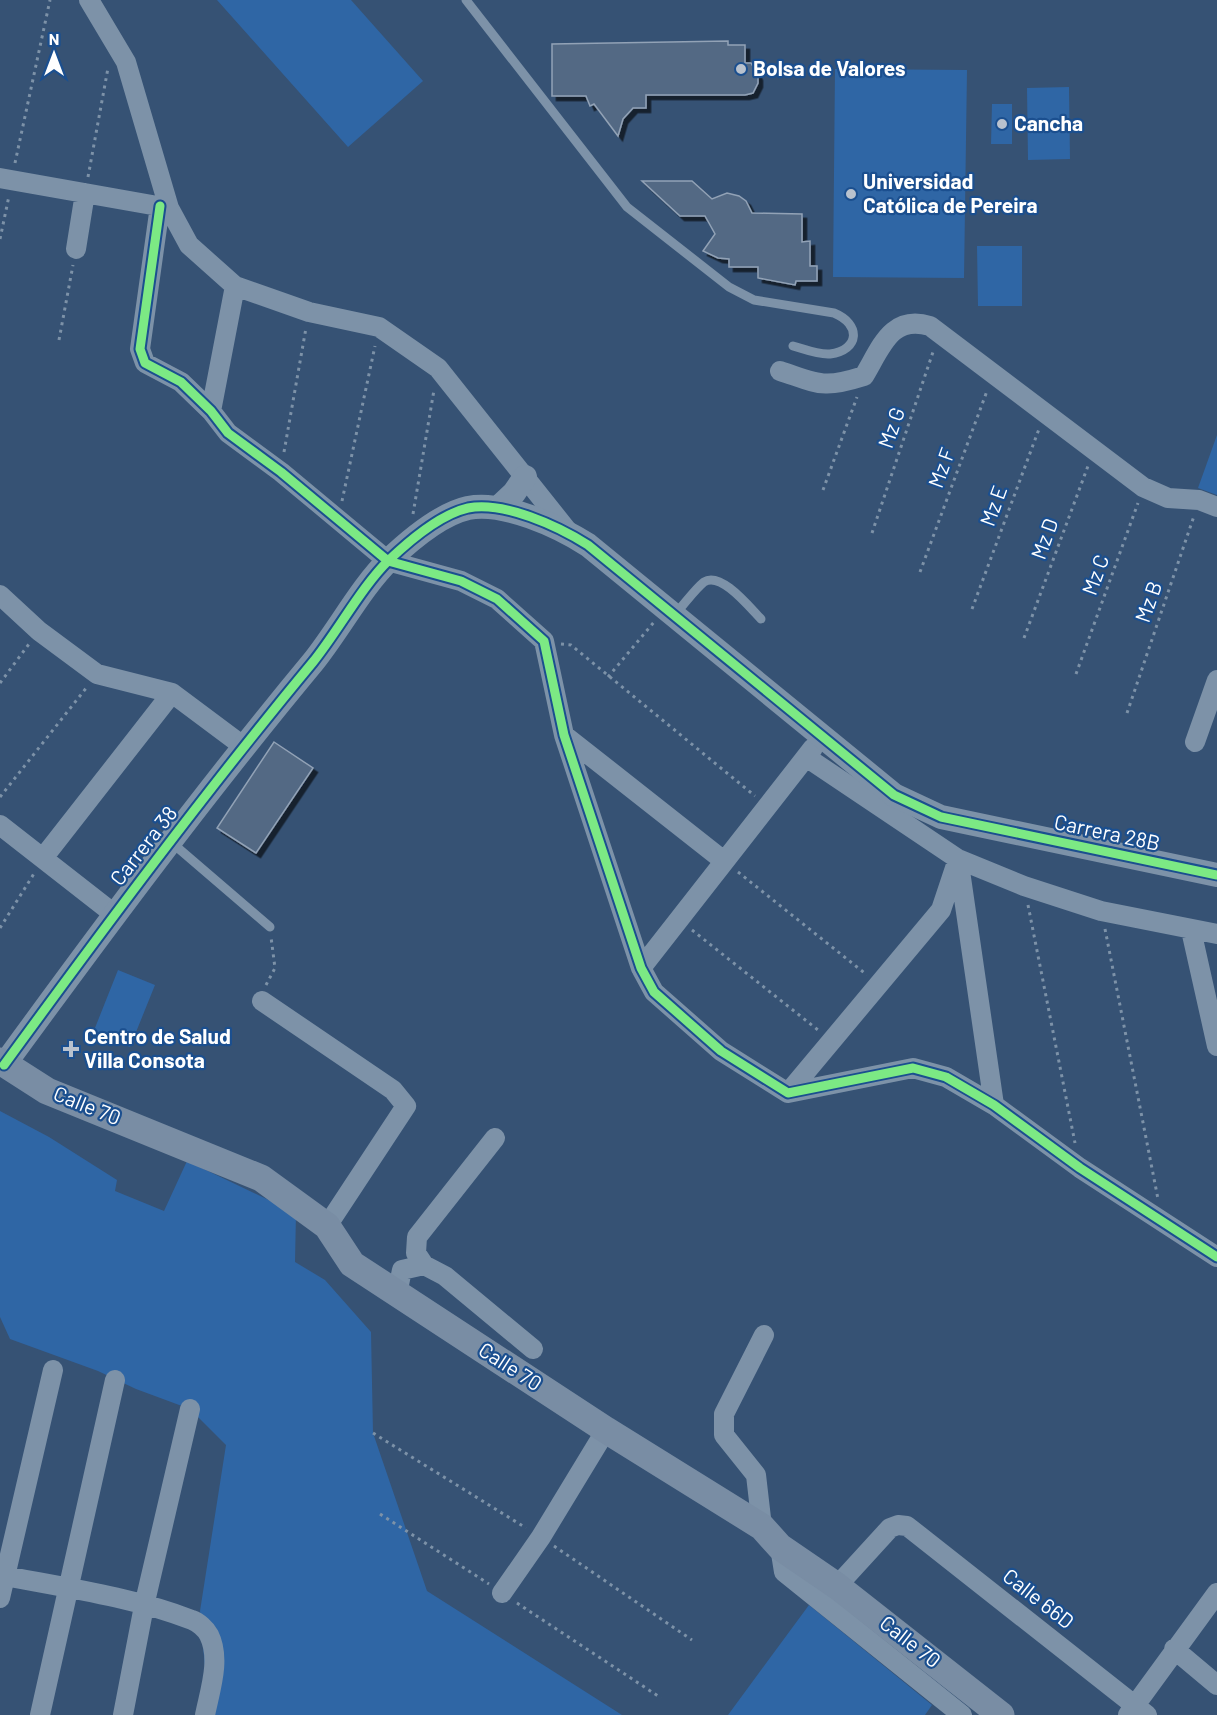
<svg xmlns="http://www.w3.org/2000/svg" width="1217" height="1715" font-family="Barlow,sans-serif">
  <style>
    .green { fill: #2f66a5 }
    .building { fill: #526984; stroke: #92a2b6; stroke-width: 1.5; filter: url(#shadow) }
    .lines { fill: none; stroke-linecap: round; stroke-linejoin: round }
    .path { stroke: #7d92a8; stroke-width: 3; stroke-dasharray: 3 4.5; stroke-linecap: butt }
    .service { stroke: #7d92a8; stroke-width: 9 }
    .minor { stroke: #7d92a8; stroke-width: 20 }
    .tertiary { stroke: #7d92a8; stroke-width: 24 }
    .secondary { stroke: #798da4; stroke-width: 27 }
    .cycleway-casing { stroke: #1b4f8f; stroke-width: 13 }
    .cycleway { stroke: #7ce984; stroke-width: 9 }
    .poi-dot { fill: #b9c2ce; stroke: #1b4f8f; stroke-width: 2 }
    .labels { text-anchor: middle; stroke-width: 4.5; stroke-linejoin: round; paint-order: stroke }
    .poi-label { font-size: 21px; font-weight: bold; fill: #fff; stroke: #1b4f8f; text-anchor: start }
    .street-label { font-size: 21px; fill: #fff; stroke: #1b4f8f }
  </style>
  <defs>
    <filter id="shadow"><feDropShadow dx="4.5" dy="4.5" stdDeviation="0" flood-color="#0009"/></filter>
  </defs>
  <rect width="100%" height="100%" fill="#365274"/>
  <path class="green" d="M217,0H351L423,81L348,147Z
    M835,69L967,70L964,278L833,277Z
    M1069,87L1070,159L1028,160L1027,88Z
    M992,104H1012V144H991Z
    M977,246H1022V306H978Z
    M1217,435V495L1198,488Z
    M118,970L155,985L130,1047L93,1033Z
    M0,1111L49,1137L117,1180L115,1191L164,1211L187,1161L296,1213L295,1262L325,1280L371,1332L373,1433L427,1591L622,1715H209L200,1611L226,1445L190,1409L136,1389L98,1371L10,1339L0,1317Z
    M809,1605L932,1705L925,1715H728Z"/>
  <path class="building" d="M728,41V45H745V63H751L758,76V83L753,93L745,95H646V108H633L623,119L618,136L594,104L590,106L586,96H552V44Z
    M642,181H692L712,199L727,193L739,196L746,201L752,213L802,214V242L810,241V266H817V281H796L795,285L758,278V267H729V259L718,258L703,251L715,234L705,216H680Z
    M274,742L313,768L256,853L217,828Z"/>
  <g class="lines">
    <path class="path" d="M15,163L50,0
      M88,177L108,68
      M0,239L9,196
      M59,340L73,265
      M284,452L306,328
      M823,490L857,397
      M342,501L375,346
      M413,514L434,390
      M872,533L934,349
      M920,572L987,391
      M972,609L1039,429
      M1024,638L1088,466
      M561,644L571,645L755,796
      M1076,674L1138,503
      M608,677L654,622
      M0,683L29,644
      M1127,713L1194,516
      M0,797L87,687
      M738,872L867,975
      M1028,905L1075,1143
      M0,928L35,872
      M1105,929L1158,1199
      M692,930L818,1030
      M266,985L275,968L271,937
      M373,1433L526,1528
      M380,1514L489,1584
      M554,1546L692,1640
      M517,1603L661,1698"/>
    <path class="service" d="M466,0L627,207L729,287L754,300L834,313C861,324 860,350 830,354C818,355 804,349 793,346
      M675,614C684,605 694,590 704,582C721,571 750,608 761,619
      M171,842L270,927"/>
    <path class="minor" d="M89,0L126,62L169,208L189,245L235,286L309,312L379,327L438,368L570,534
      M0,178L169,208
      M160,206L140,349L145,363L181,382L211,411L228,433L281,472L388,561L461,581L497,599L544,641L564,735L641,968L654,992L721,1051L788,1093L913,1068L946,1077L994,1105L1080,1168L1217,1257
      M76,249L85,193
      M780,371C820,384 823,389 864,376C881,348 891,314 930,326L1143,487L1168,498L1199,500L1217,507
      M211,411L235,286
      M0,595L39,631L97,674L172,693L243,746
      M564,735L724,861
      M1195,742L1217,680
      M806,757L958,859L1024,886L1101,911L1217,934
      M0,825L114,914
      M43,858L172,693
      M959,864L994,1105
      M1191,930L1217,1046
      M641,968L813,748
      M262,1001L393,1090L406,1106L327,1226
      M788,1093L941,910L958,859
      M424,1265L416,1253L417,1237L495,1138
      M397,1294L402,1270L424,1265L445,1276L533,1349
      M762,1527L756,1475L724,1435V1414L764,1335
      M780,1547L784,1572L962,1715
      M0,1575C62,1587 133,1597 192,1620C198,1622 206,1629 209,1635C221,1659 210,1690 205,1715
      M837,1586L890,1528L898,1525L907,1526L1147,1715
      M502,1593L541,1537L606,1430
      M0,1598L53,1370
      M1174,1649L1217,1685
      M40,1715L115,1380
      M123,1715L144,1606L190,1409
      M1128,1715L1217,1593"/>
    <path class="tertiary" d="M498,508L514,493L525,477
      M4,1065C104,928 205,792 313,662C338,631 362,586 389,560C409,541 441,514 468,508C504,501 558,526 588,545L894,795L941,817L1217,875"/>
    <path class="secondary" d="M0,1061L47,1091L261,1178L327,1226L352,1264L606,1430L762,1527L780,1547L837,1586L1001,1715"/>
    <g class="cycleway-casing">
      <path id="cycleway" d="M160,206L140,349L145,363L181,382L211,411L228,433L281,472L388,561L461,581L497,599L544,641L564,735L641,968L654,992L721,1051L788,1093L913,1068L946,1077L994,1105L1080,1168L1217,1257
        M4,1065C104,928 205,792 313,662C338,631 362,586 389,560C409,541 441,514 468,508C504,501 558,526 588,545L894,795L941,817L1217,875"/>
    </g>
    <use href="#cycleway" class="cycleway"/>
  </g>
  <g class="poi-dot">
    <circle cx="741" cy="69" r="6"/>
    <circle cx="1002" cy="124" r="6"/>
    <circle cx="851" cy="194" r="6"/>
    <path d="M68 1040h6v6h6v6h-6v6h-6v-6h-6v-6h6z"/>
  </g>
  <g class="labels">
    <g class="poi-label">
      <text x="753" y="76">Bolsa de Valores</text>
      <text x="1014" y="131">Cancha</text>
      <text x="863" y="189">Universidad<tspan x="863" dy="24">Católica de Pereira</tspan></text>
      <text x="84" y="1044">Centro de Salud<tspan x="84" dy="24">Villa Consota</tspan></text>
    </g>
    <g class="street-label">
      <text transform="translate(892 428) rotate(-71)" y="7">Mz G</text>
      <text transform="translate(942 468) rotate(-70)" y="7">Mz F</text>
      <text transform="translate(994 506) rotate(-70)" y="7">Mz E</text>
      <text transform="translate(1045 539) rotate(-70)" y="7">Mz D</text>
      <text transform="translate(1096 575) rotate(-70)" y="7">Mz C</text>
      <text transform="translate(1149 602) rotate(-71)" y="7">Mz B</text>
      <text transform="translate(1107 833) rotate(12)" y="7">Carrera 28B</text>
      <text transform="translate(144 846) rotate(-52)" y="7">Carrera 38</text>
      <text transform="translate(87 1106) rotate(22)" y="7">Calle 70</text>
      <text transform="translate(510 1367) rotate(33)" y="7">Calle 70</text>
      <text transform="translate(1038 1599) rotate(38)" y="7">Calle 66D</text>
      <text transform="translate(910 1642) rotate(38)" y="7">Calle 70</text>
    </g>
  </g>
  <g transform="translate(54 54)" stroke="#1b4f8f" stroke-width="4.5" paint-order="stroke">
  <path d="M0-4.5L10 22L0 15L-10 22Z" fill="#ffffff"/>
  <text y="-9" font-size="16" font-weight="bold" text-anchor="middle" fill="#ffffff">N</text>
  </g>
</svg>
